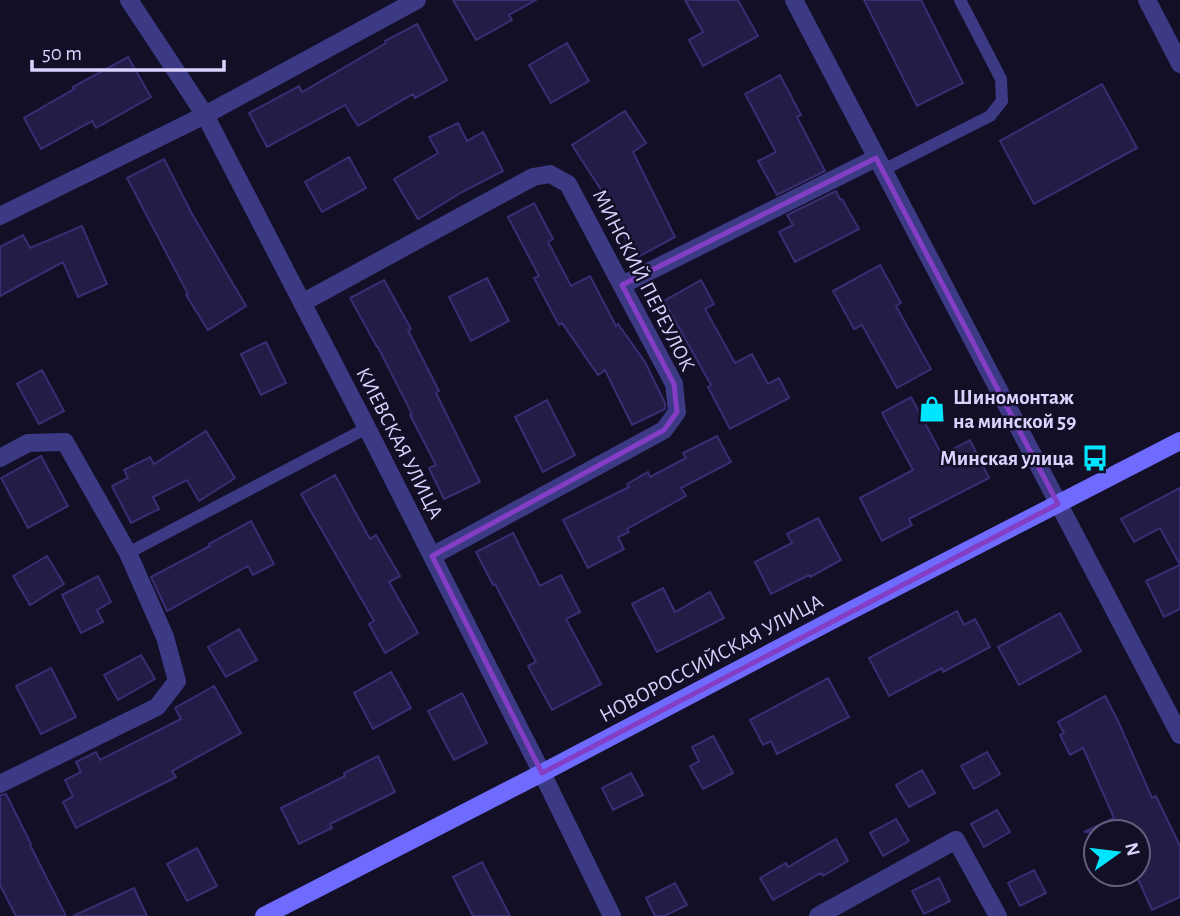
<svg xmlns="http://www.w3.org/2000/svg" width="1180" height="916" font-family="'Alegreya Sans',sans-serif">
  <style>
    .building { fill: #241b47; stroke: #3b2d73; stroke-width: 2 }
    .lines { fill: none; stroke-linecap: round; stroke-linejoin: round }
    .lane { stroke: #3d3a85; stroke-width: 12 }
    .street { stroke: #3d3a85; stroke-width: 18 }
    .secondary { stroke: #6f6bff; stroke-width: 18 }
    .marked { fill: none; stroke: #843dc5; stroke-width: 5; stroke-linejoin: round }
    .labels { text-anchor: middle; stroke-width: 5; stroke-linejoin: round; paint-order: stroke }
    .street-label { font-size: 21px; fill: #d9d4ff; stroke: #130f26 }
    .poi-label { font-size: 21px; font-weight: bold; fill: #d9d4ff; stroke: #130f26; text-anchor: start }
  </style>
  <rect width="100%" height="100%" fill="#130f26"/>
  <path class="building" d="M453,0H536L509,15L512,20L476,40Z
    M685,0H738L758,36L703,66L689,40L703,32Z
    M864,0H921L963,83L917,106Z
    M417,24L447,80L415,98L413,94L358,126L345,105L267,147L249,113L299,86L302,92L386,43L385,41Z
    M567,43L589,81L551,103L529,65Z
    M128,57L151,97L96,128L92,121L41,149L24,118L74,89L73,87Z
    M780,75L801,115L797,117L825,171L777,195L758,161L776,152L745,94Z
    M1102,84L1137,148L1034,204L1000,141Z
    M625,111L646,143L633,152L675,237L636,258L604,200L607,199L572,145Z
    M458,123L467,141L483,132L503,171L462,192L418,219L394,179L438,153L429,137Z
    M349,157L366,188L322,212L305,182Z
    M164,159L192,214L246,306L208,330L186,295L188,294L127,178Z
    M836,191L840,200L842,199L859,229L795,262L779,232L793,225L787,215Z
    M534,203L553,239L548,242L571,286L590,276L616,326L618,324L645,362L665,403V409L632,425L605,370L598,375L562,323L559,325L534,278L539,276L508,217Z
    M82,226L107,284L78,297L63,262L0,296V247L23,235L30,248Z
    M880,265L901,303L896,306L931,369L897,388L862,325L854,329L833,291Z
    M487,278L509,321L471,341L449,297Z
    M384,280L411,329L408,330L439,391L436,393L480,482L444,499L429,468L436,465L410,415L412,414L378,347H377L350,298Z
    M701,280L714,304L705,309L735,363L752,354L768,384L779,378L789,398L730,429L708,387L711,385L664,301Z
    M266,342L286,383L261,395L241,354Z
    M42,370L64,411L39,424L17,384Z
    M911,397L942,455L970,440L989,478L909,519L912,525L882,541L860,498L913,470L882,413Z
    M547,400L575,455L543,472L515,417Z
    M206,431L235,478L199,501L187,480L153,497L159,509L131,523L112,486L128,478L124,470L150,457L154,464Z
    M717,436L731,462L681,488L686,496L627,529L629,532L618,537L624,549L588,568L563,520L629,487L627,484L648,472L650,477L686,458L683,453Z
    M41,456L68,506L28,528L1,478Z
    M335,475L370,539L376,535L400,576L389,582L418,633L385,653L369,624L374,621L301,494Z
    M1180,488V609L1164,617L1146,581L1180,565L1160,528L1134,542L1121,519Z
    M818,518L841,560L810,577L809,575L771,594L755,562L792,543L787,534Z
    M251,521L274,564L253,575L248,566L167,611L151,577L210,546L209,544Z
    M513,533L540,586L561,575L580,612L566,619L601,684L552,710L528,666L536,662L495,584L493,585L476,552Z
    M47,556L64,584L30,605L13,576Z
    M98,576L111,602L97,610L103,622L81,633L62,595Z
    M663,588L675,612L710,592L724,618L657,652L632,604Z
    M957,611L964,625L975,619L990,647L943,672L942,668L889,696L869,658Z
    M1060,613L1081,651L1019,685L998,647Z
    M239,629L257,660L226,677L208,647Z
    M141,655L155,679L118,700L104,675Z
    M51,668L76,717L41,734L16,686Z
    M391,672L411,708L373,729L354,693Z
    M828,678L849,717L777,754L771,741L763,745L750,720Z
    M214,686L241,733L172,771L176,777L76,828L63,802L73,796L65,780L81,772L76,762L96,752L100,760L181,719L175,708Z
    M462,693L487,743L454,760L428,711Z
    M1105,696L1118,721L1152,798L1156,796L1180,846V897L1152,910L1138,879V832H1084L1114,818L1083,748L1070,755L1060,735L1064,733L1058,722Z
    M713,736L733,773L703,789L690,766L699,761L692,747Z
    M987,752L1000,774L974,789L961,766Z
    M378,756L395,792L330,824L332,828L299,844L281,808L345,776L344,773Z
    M922,770L935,793L909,807L896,785Z
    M631,773L643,795L613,810L602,788Z
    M6,794L31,844L30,845L66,916H16L0,885V795Z
    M997,810L1010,832L984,847L971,824Z
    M896,819L909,841L883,856L870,833Z
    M836,839L848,861L823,876L821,873L773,900L760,878L786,863L788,867Z
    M197,848L217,886L187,901L167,864Z
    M482,862L510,916H473L453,877Z
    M1034,870L1046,893L1020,906L1008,883Z
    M939,878L950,901L924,914L912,891Z
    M675,883L687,905L664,916H655L646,898Z
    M134,888L147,916H73Z"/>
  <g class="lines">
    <path class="lane" d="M883,170L990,116L1002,101L1001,79L960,0
      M128,553L367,428"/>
    <path class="street" d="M129,0L205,115L367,428L542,773L612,916
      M794,0L1180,735
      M1147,0L1180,64
      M0,216L205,115L417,0
      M622,285L876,158
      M302,303L533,177L550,174L568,184L674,384L677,412L664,430L432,556
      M0,458L28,443L65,442L128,553L165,637L177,681L157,707L0,784
      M818,916L956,840L998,916"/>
    <path class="secondary" d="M264,916L542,773L842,615L1180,441"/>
  </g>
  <path class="marked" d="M876,158L1058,504L542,773L432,556L664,430L677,412L674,384L622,285Z"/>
  <defs>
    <g id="shop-bare" transform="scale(2.1)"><path d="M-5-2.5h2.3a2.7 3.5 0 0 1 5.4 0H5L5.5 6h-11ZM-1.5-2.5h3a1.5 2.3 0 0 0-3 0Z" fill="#00e5ff" stroke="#130f26" stroke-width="2.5" paint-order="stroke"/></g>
    <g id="bus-bare" transform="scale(2.1)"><path d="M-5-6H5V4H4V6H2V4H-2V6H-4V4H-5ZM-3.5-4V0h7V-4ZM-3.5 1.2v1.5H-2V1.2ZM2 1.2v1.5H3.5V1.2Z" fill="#00e5ff" stroke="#130f26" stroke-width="2.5" paint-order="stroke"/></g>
  </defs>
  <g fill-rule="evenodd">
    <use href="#shop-bare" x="932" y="409"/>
    <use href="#bus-bare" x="1095" y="458"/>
  </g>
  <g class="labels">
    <g class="street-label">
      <text transform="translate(644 280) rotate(63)" y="7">МИНСКИЙ ПЕРЕУЛОК</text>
      <text transform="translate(400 443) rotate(63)" y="7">КИЕВСКАЯ УЛИЦА</text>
      <text transform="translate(711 658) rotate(-28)" y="7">НОВОРОССИЙСКАЯ УЛИЦА</text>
    </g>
    <g class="poi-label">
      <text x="953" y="404">Шиномонтаж<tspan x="953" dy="24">на минской 59</tspan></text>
      <text x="1074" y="465" text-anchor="end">Минская улица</text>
    </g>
  </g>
  <g transform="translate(1117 853) rotate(76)"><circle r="33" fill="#130f26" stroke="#625e7d" stroke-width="2"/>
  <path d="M0-5L12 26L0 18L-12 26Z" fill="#00e5ff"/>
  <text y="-10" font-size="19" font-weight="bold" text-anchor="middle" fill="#d9d4ff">N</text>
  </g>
  <path d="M32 60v10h192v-10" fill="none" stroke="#d9d4ff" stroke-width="3.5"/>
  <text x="42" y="60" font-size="21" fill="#d9d4ff" stroke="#130f26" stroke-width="5" paint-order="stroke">50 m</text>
</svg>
